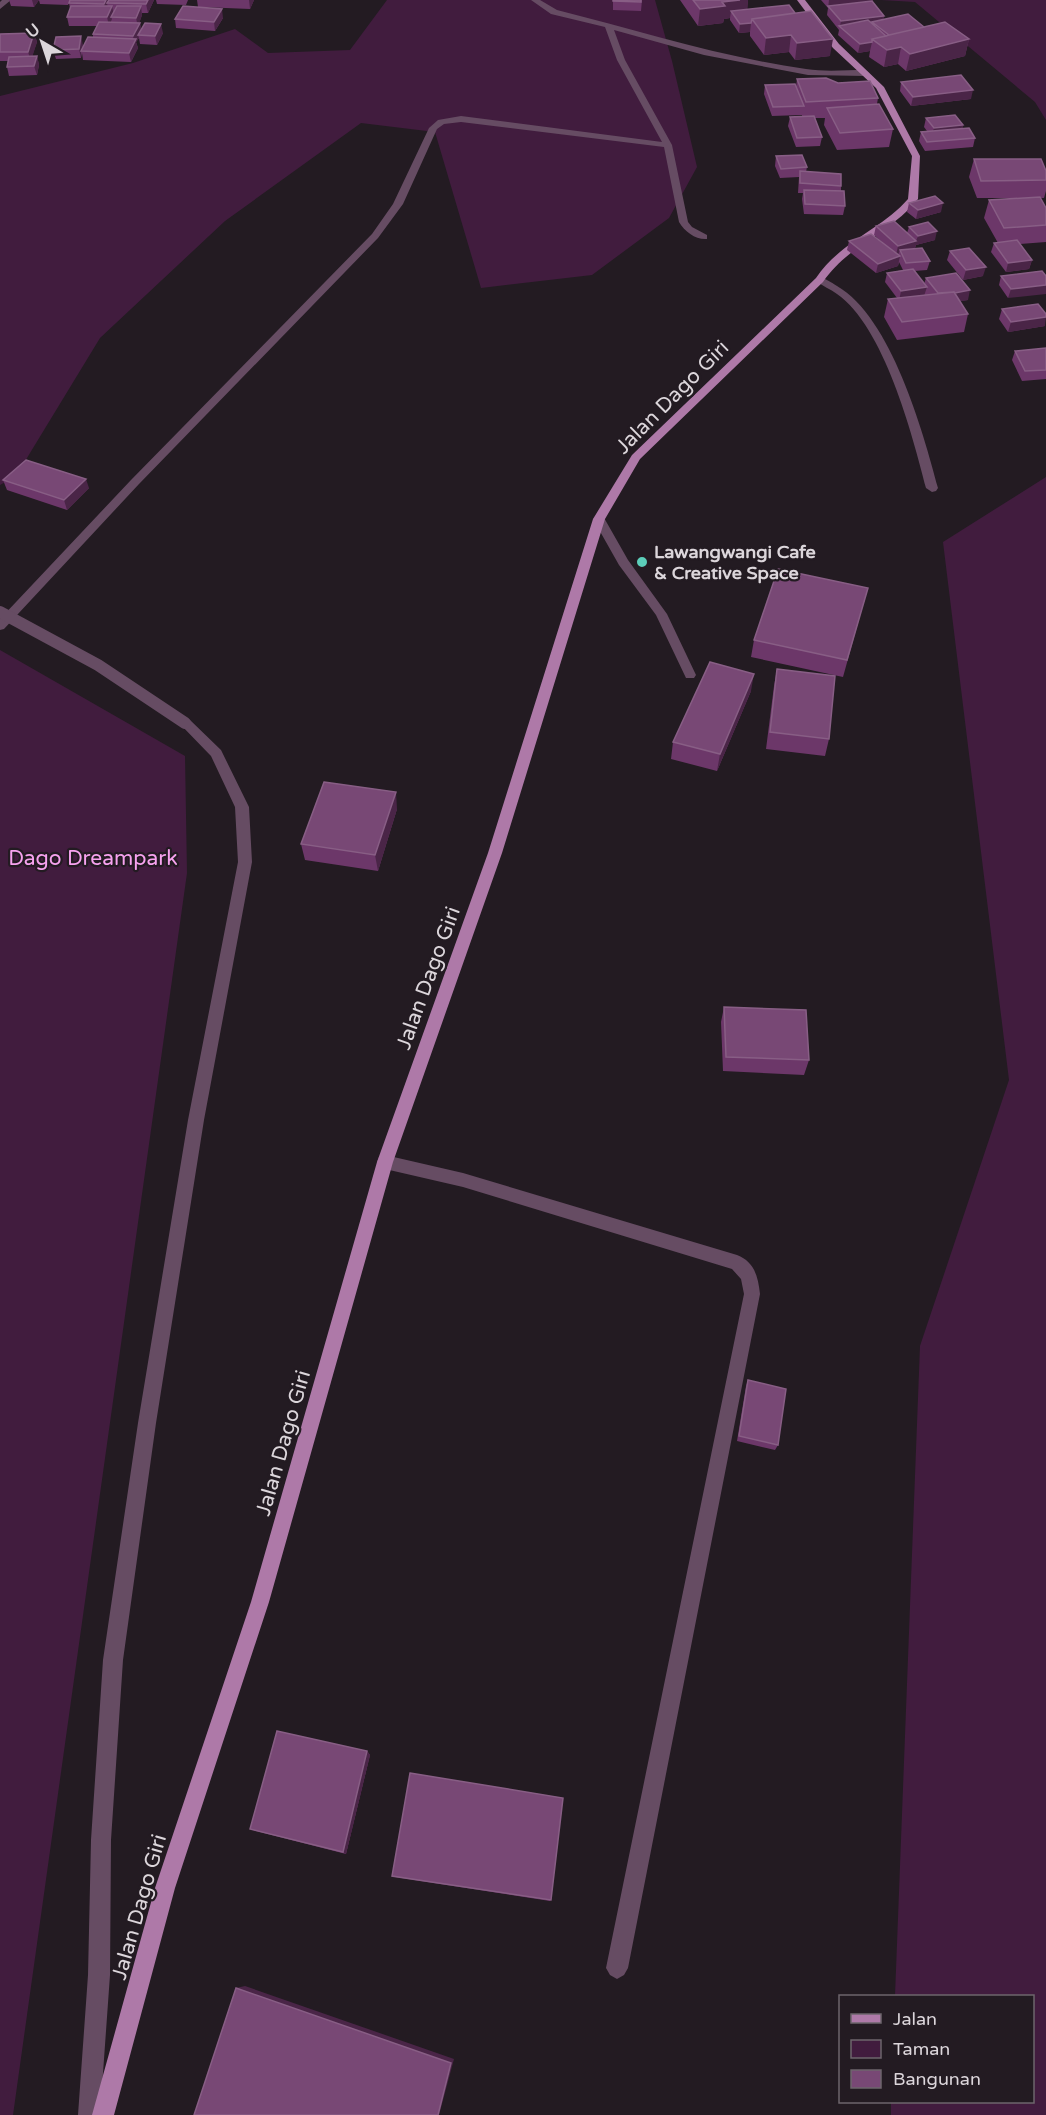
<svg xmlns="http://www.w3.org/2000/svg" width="1046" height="2115" font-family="'Varela Round',sans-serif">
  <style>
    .green { fill: #411c3e }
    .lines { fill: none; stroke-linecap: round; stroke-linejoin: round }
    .minor { fill: #664c63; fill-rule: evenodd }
    .major { fill: #ae79a8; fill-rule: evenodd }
    .minor-bridge { stroke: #664c63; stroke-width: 12 }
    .wall { fill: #6c3769 }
    .shaded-wall { fill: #4a2547 }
    .building { fill: #784875; stroke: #885e85; stroke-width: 1.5 }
    .poi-dot { fill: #5cceba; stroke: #231b22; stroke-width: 2 }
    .labels { text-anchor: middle; stroke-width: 4.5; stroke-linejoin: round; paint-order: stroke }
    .far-poi-label { font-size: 18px; font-weight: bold; fill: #dcd6db; stroke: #231b22; text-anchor: start }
    .street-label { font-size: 21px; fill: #dcd6db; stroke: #231b22 }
    .park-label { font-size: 21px; fill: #f7a2ef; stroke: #231b22 }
  </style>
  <rect width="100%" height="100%" fill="#231b22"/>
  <path class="green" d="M387,0H655L672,61L697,167L669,218L592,275L481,288L435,132L361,123L225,221L100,338L16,476L0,485V96L133,63L235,29L268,53L350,50Z
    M881,0H1046V120L1035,102L915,2Z
    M1046,477V2115H891V2102H1032V1996H895L920,1346L1009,1080L943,542Z
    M0,650L185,756L187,873L13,2115H0Z"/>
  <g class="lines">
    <path class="minor" d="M2,0H11L0,9V2Z
      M531,0H540L557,10C640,31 721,57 806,69C825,72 846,70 865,70L869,73L865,76L808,75L704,55L614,30L625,60L672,145L688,222L692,227L707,235V239C696,240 685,232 679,222L664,147L461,122L444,124L437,129L403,204L378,238L139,484L4,629L0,630V619L131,480L372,234L393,204L429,128L438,120L461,116L662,142L617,60L605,27L551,14Z
      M817,278C824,277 830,282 837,286C891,317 923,431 938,488L936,491L932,492L926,488C912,433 884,327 837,294C830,289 823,286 817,282Z
      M599,515L603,516L628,560L667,614L696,675L694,678H686L656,615L619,565L593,519Z
      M185,718L190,720L221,750L249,807L252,862L204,1120L156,1423L123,1660L111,1840L110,1975L100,2115H78L88,1975L91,1840L103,1660L138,1423L188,1120L238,862L235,807L211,756L179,723Z
      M385,1155L463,1173L737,1255C755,1262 758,1277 760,1294L628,1968L624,1975L617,1979L610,1975L606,1968L744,1294L741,1279L732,1269L463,1187L385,1169L379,1167L377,1162L379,1157Z"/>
    <path class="major" d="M797,0H805L839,44L884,87L920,156L918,199C890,234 849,244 823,282L640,459L605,519L502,853L393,1162L269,1602L175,1888L114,2115H92L155,1888L251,1602L377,1162L488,853L593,519L632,455L816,278C840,242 881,230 908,199L912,156L876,88L833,48Z"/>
    <path class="minor-bridge" d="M0,612L98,665L185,723"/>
  </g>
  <path class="wall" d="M9,0H154L148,13H142V15L139,23H140L141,30L163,33L157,45L140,44L139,38L136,42L138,48L131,62L83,60L82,53L81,58L56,59L53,50L83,45V49L93,38V34L97,26H69L67,17L70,9L69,3L68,5L40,4L39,0L34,7L11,6Z
    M156,0H188L186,5L157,4Z
    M197,0H254L250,9L201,7L223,18L215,31L176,28L175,19L198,7Z
    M613,0H642L641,11L613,10Z
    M680,0H748L747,9L795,13L830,56L795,60L789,52L764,55L750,36V32L739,33L730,20V18L724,19L723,23L698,26Z
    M821,0H873V2L884,16L883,19L924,27L969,39L965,56L906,71L898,64L884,67L869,57L870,51L858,53L838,35L839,30L827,15L828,8Z
    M34,33L37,42L32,56H37L39,65L37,75L9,76L7,67L8,61H0V34Z
    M797,79L878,98L877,104L893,129L889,147L837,150L824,125L825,118H815L822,137L820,146L796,147L788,126L790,117L802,116V115L772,116L764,94L765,85L796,87Z
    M901,82L971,99L911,106L900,91Z
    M926,118L963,125L962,129L975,138L973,147L925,151L919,141L921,132L927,131L924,127Z
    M776,156L807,167L806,172L841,186V191L845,206L843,215L804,214L802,199L803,193H798L799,177L780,178L775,166Z
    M974,159L1046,171V191L1044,198H1040L1046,208V242L1020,244L1032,260L1029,269L1006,272L991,252L994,243H998L984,218L989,200L1027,198H977L969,177Z
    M909,203L941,212L916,219L907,212Z
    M876,226L907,233L909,227L935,240L916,245L915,248L930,261L927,270L914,271L924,284L926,278L968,300L960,301L968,314L964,332L897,340L884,317L888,299L897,298L885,282L887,273L903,270L899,262L898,266L876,273L847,250L849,241L884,244L874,235Z
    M950,251L983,276L963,280L947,260Z
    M1042,271L1008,298L999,285L1001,276Z
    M1002,309L1045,326L1008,332L999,319Z
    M1046,348V379L1022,381L1012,360L1015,351Z
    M3,480L89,488L67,510L7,490Z
    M863,605L843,677L751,657L754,640Z
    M777,669L829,739L825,756L766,749L774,686Z
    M751,691L717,771L671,759L673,742Z
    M397,809L378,871L305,860L301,844Z
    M724,1007L809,1060L804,1075L723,1071L721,1022Z
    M748,1380L778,1445L775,1450L737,1441L746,1386Z
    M367,1751L370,1755L346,1854L256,1831L250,1829Z
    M392,1876L551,1900L550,1901L395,1877Z"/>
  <path class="shaded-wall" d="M32,0H39L34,7Z
    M106,0H112L107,3L108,8L106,13L104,4Z
    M148,0H154L148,13L146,4Z
    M249,0H254L250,9Z
    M716,0H748L747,16L731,11L730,18L724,19L723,23L698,26L700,9Z
    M829,0H873V2L828,6V9Z
    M112,6L114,15L111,17L112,19L109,26L107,17Z
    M141,6L142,15L138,27L136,18Z
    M222,9L223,18L215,31L214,22Z
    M884,16L882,25L872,22V26H840L841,21Z
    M140,23L142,32L138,35L139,38L136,42L138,48L131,62L129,53L134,42L133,36Z
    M751,23L750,32L739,33L740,24Z
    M161,24L163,33L157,45L155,36Z
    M34,33L37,42L31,61L28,52Z
    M791,35L789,52L764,55L766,38Z
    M81,36L83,45L82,51H81V58L79,49Z
    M833,39L830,56L795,60L797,43Z
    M969,39L965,56L906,71L910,54Z
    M872,42L870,51L858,53L860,44Z
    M901,47L898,64L884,67L887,50Z
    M37,56L39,65L37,75L34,66Z
    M973,90L971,99L911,106L913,97Z
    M963,125L961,134L931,137L934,128Z
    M943,203L941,212L916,219L918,210Z
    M937,231L935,240L916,245L914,251L900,250L898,255H896L898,246L916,241L918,236Z
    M900,256L898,266L876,273L878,264Z
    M1032,260L1029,269L1006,272L1008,263Z
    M986,267L983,276L963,280L966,270Z
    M1046,285V294L1008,298L1011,289Z
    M927,287L924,296L899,301L901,291Z
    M970,290L968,300L938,305L940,295Z
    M1046,317L1045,326L1008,332L1011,322Z
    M86,479L89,488L67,510L64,500Z
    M754,674L751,691L717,771L720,754Z
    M396,792L397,809L378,871L375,855Z
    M367,1751L370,1755L346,1854L343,1852Z
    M245,1986L454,2059L439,2115L236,1988Z"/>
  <path class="building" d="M70,0H106L104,4L69,3Z
    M109,0H148L146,4L107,3Z
    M613,0H641V2L613,1Z
    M693,0H740L722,2L725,6L700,9Z
    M872,1L884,16L841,21L828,6Z
    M789,5L795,13L752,19L751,23L740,24L731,11Z
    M71,6H112L107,17H67Z
    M117,6H141L136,18L111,17Z
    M183,6L222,9L214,22L175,19Z
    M811,11L833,39L797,43L791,35L766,38L752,19Z
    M908,14L924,27L889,35L872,22Z
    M868,20L886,36L872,39V42L860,44L839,26Z
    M99,22L140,23L133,36L93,34Z
    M945,22L969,39L910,54L901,47L887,50L872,39Z
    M145,23L161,24L155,36L138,35Z
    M34,33L28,52H0V34Z
    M81,36L79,49L53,50L56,37Z
    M88,37L136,39L129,53L81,51Z
    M37,56L34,66L7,67L9,57Z
    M961,75L973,90L913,97L901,82Z
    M826,78L838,83L870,81L878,98L806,102L797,79Z
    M795,84L804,106L773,107L765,85Z
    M879,104L893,129L840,133L827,108Z
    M955,115L963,125L934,128L926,118Z
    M814,116L822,137L797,138L790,117Z
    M969,128L975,138L927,142L921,132Z
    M802,155L807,167L781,169L776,156Z
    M974,159H1041L1046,171V180L981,181Z
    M800,171L841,174V186L800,183Z
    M804,190L844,191L845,206L805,204Z
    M935,196L943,203L918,210L909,203Z
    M1040,197L1046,208V225L1004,228L989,200Z
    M894,221L916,241L898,246L876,226Z
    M928,222L937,231L918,236L909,227Z
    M871,234L900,256L878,264L849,241Z
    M1017,240L1032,260L1008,263L994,243Z
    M922,248L930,261L906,263L900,250Z
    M969,248L986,267L966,270L950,251Z
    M913,269L927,287L901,291L887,273Z
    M1042,271L1046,276V285L1011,289L1001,276Z
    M956,273L970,290L955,293L954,292L938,293L926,278Z
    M954,292L968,314L902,322L888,299Z
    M1038,304L1046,314V317L1011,322L1002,309Z
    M1046,348V370L1025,371L1015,351Z
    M26,460L86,479L64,500L3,480Z
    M778,569L868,588L847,660L754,640Z
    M710,662L754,674L720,754L673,742Z
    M777,669L835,676L829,739L770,732Z
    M324,782L396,792L375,855L301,844Z
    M724,1007L806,1010L809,1060L726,1057Z
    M748,1380L786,1389L778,1445L739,1436Z
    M277,1731L367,1751L343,1852L250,1829Z
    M410,1773L563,1798L551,1900L392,1876Z
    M236,1988L451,2063L438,2115H194Z"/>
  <circle class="poi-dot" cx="642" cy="562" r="6"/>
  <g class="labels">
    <g class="far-poi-label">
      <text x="654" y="558">Lawangwangi Cafe<tspan x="654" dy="21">&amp; Creative Space</tspan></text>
    </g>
    <g class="street-label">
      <text transform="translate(672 397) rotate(-45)" y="7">Jalan Dago Giri</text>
      <text transform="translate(428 978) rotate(-70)" y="7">Jalan Dago Giri</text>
      <text transform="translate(283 1443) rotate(-74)" y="7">Jalan Dago Giri</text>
      <text transform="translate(139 1907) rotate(-74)" y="7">Jalan Dago Giri</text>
    </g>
    <g class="park-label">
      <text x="93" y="865">Dago Dreampark</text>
    </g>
  </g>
  <rect x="839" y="1995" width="195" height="108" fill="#231b22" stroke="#6d666c" stroke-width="1.5"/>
  <rect x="851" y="2014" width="30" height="9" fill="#ae79a8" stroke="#6d666c" stroke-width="1.5"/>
  <text x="893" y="2025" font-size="18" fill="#dcd6db">Jalan</text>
  <rect x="851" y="2040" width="30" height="18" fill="#411c3e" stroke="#6d666c" stroke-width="1.5"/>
  <text x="893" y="2055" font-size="18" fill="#dcd6db">Taman</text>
  <rect x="851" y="2070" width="30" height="18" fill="#784875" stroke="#6d666c" stroke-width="1.5"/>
  <text x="893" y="2085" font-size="18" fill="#dcd6db">Bangunan</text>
  <g transform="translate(42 42) rotate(321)" stroke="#231b22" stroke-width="4.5" paint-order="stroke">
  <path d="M0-4.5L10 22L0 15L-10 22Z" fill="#dcd6db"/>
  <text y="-9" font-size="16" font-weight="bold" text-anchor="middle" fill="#dcd6db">U</text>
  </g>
</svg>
